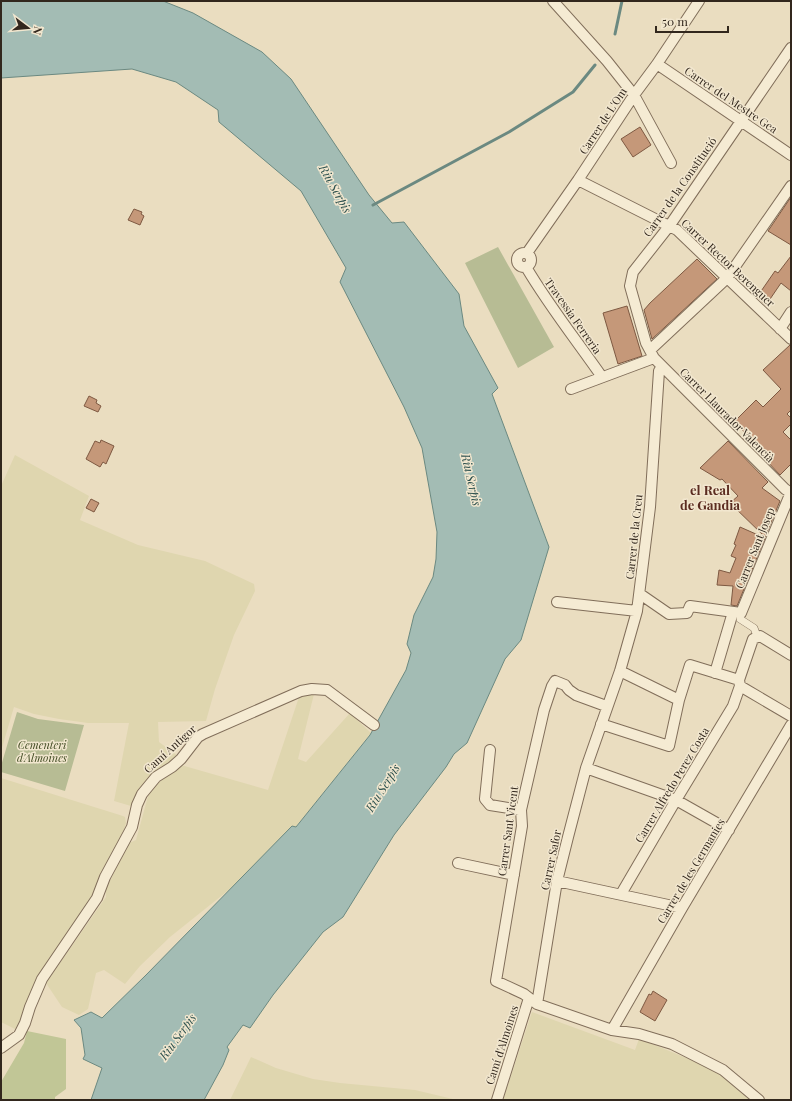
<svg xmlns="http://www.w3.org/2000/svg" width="792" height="1101" font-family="'Playfair Display',serif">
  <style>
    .farmland { fill: #dfd6af }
    .green { fill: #c1c696 }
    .cemetery { fill: #b7bc94 }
    .water { fill: #a3bcb4; stroke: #6b8981 }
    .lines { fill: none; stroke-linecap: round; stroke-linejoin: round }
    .stream { stroke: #6b8981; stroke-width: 3 }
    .building { fill: #c59879; stroke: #7e5942 }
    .pedestrian-casing { stroke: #816e5a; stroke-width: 8 }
    .minor-casing { stroke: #816e5a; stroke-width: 12 }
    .pedestrian { stroke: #f5ebd3; stroke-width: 7 }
    .minor { stroke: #f5ebd3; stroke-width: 10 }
    .labels { text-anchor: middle; stroke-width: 3; stroke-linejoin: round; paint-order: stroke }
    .street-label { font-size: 11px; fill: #32271d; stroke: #f2e7cf }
    .park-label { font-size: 11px; font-style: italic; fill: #434d25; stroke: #f2e7cf }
    .water-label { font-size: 12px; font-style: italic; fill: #2d514e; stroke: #f2e7cf }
    .quarter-label { font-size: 13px; font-weight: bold; fill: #5b2c20; stroke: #f2e7cf }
  </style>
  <rect width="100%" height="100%" fill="#eaddc0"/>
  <path class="farmland" d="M15,455L89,496L80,520L138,545L205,561L254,584L255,591L234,635L215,689L206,721L158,722L159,742L178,756L137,793L131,806L114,801L129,723H88L59,719L34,714L14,707L1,751V486Z
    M314,694L298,759L306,762L350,713L371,733L295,828L230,889L170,937L140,966L125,984L104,970L96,973L88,1009L79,1015L62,1007L46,983L106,897V889L129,843L136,840L150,789L181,765L268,790L299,697Z
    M1,778L123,816L125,817L126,823L124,830L100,876L91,899L39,976L26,1003L21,1019L15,1029L1,1022Z
    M532,1012L635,1050L639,1039L662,1048L713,1069L727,1078L750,1100H503Z
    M251,1057L276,1068L313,1079L340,1083L415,1090L457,1100H230Z"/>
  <path class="green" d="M27,1031L66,1039V1089L55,1097V1100H1V1082L24,1043Z"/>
  <path class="cemetery" d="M498,247L554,347L518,368L465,263Z
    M17,712L38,719L84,725L65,791L1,772V766Z"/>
  <path class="water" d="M1,1H163L193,13L262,52L291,79L369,195L392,223L404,222L459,294L464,326L498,388L492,394L549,547L521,640L505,659L467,743L454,754L446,767L394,835L343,917L323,932L273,995L250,1028L243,1025L227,1047L229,1050L223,1065L204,1100H91L102,1068L83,1059L85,1055L81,1028L74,1020L91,1012L102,1018L146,975L292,826L296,827L370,735L406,670L411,653L407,644L414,615L433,577L436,559L437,532L422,448L404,407L340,282L346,268L301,191L219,122L218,110L176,82L132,69L1,78Z"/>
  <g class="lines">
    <path class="stream" d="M615,34L622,1
      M373,205L509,132L573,92L595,65"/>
  </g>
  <path class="building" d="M640,127L651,145L633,157L621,139Z
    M791,197V245L768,231Z
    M134,209L142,212L141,214L144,216L140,225L128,220Z
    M791,256V291L781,283L766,305L757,297L775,271L778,273Z
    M697,259L717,279L652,339L644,310L650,303Z
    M627,306L642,356L618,364L603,313Z
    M790,345H791V410L787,414L791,418V424L783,432L791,440V464L780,475L764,458L767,455L734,422L756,400L763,407L781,389L763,370Z
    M89,396L97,400L96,403L101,406L98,412L84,406Z
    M101,440L114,446L106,464L103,462L100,467L86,459L95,441L100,443Z
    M728,441L768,482L762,488L780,501L765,537L730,503L738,496L722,479L720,480L700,468Z
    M91,499L99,503L94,512L86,508Z
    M740,527L765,538L737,606L731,605L733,586L717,585L719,570L730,573L736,558L731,556L736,545L734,544Z
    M653,991L667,1000L655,1021L640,1012L649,994L651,995Z"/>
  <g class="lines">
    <g class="pedestrian-casing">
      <path id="pedestrian" d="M741,613L740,619L754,628L757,636"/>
    </g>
    <g class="minor-casing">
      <path id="minor" d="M553,1L607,61L634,95L671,163
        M791,48L670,225L633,272L630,286L646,343L654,358L785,489L791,493
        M657,64L791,155
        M578,180L677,230L791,339
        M517 260a7 7 0 1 1 14 0a7 7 0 1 1-14 0Z
        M527,253L578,180L634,95L657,64L699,1
        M526,267C549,306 577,341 602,377
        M780,329L791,312
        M650,350L727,278L791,186
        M571,389L654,358
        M640,594L669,614L687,613L690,606L741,613L791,492
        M557,602L637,611
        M620,671L679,700
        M715,673L733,612
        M740,686L791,716
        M606,706L576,695L569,690L565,685L555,681L552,686L544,710L521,810L522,826L496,981L524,994L537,1004L543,1006L612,1030L639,1034L672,1044L723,1070L759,1100
        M601,724L669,746L679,700L690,665L739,680
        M490,750L485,799L490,805L521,810
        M586,768L676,800L729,830
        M458,863L514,875
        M557,881L682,908
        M621,894L676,800L733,706L740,686L739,680L753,639L760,636L791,655
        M537,1004L557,881L568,837L586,768L620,671L637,611L650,507L659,371L662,366
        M612,1030L682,908L791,725
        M1,1048L19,1035L25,1023L30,1007L42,979L97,898L105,877L132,827L137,805L142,794L156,777L172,767L181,759L198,737L203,734L301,691L312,689L327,690L374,725
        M497,1100L529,998"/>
    </g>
    <use href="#pedestrian" class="pedestrian"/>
    <use href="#minor" class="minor"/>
  </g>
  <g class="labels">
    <g class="street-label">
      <text transform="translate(731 100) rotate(34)" y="4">Carrer del Mestre Gea</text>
      <text transform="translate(603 121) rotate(-57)" y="4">Carrer de L'Om</text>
      <text transform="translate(680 187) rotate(-55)" y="4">Carrer de la Constitució</text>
      <text transform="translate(728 263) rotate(43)" y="4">Carrer Rector Berenguer</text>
      <text transform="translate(573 316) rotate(55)" y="4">Travessia Ferreria</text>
      <text transform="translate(727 415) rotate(45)" y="4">Carrer Llaurador Valencià</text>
      <text transform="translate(634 537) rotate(-84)" y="4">Carrer de la Creu</text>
      <text transform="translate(755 548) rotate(-68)" y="4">Carrer Sant Josep</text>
      <text transform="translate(170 749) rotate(-42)" y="4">Camí Antigor</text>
      <text transform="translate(672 785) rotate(-59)" y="4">Carrer Alfredo Perez Costa</text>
      <text transform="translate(508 831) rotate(-82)" y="4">Carrer Sant Vicent</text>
      <text transform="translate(551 860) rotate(-78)" y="4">Carrer Safor</text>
      <text transform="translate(691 871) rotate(-59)" y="4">Carrer de les Germanies</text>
      <text transform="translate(502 1045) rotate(-72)" y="4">Camí d'Almoines</text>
    </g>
    <g class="park-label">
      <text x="42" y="749">Cementeri<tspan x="42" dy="13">d'Almoines</tspan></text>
    </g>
    <g class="water-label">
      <text transform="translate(335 189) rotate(61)" y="4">Riu Serpis</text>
      <text transform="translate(471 480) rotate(77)" y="4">Riu Serpis</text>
      <text transform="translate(383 788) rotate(-58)" y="4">Riu Serpis</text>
      <text transform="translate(178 1037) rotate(-54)" y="4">Riu Serpis</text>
    </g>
    <g class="quarter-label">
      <text x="710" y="495">el Real<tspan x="710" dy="15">de Gandia</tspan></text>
    </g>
  </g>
  <rect width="792" height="1101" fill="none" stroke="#32271d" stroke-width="4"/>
  <g transform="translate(28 28) rotate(106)" stroke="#f2e7cf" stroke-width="3" paint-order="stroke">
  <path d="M0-3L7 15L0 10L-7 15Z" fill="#32271d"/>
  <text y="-6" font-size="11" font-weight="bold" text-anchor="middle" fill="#32271d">N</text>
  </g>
  <path d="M656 26v6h72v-6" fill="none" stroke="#32271d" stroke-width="2"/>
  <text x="662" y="26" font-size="12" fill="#32271d" stroke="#f2e7cf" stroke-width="3" paint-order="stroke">50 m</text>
</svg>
